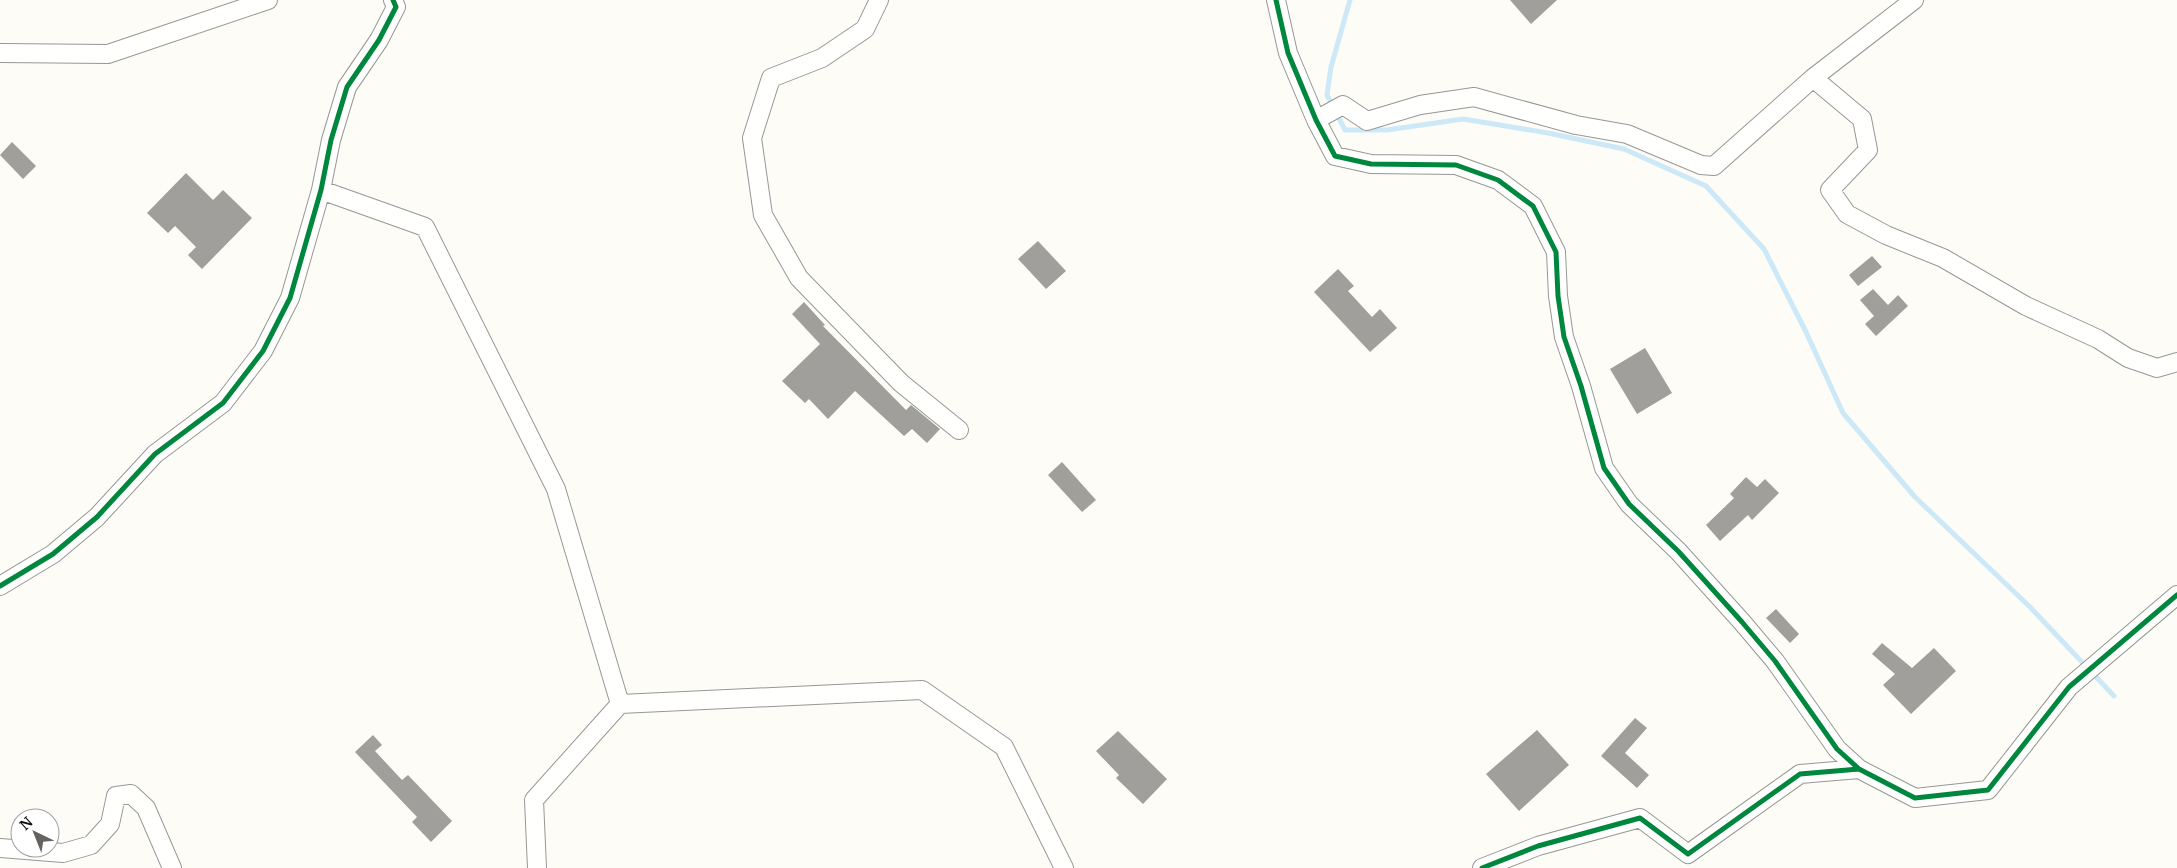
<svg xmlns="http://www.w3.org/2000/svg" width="2177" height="868" font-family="Merriweather,serif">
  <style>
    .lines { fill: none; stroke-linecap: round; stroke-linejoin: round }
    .stream { stroke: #cde8f7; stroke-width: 5 }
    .building { fill: #a19f9c }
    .street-casing { stroke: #979795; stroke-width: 20 }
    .street { stroke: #fffffe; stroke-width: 18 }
    .cycleway-casing { stroke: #fff; stroke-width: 8 }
    .cycleway { stroke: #00873e; stroke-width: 5 }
  </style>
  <rect width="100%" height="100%" fill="#fdfcf7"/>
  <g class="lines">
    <path class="stream" d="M1350,0L1331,67L1327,95L1345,130H1387L1463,119L1548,133L1624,149L1706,186L1764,249L1806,332L1843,413L1915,497L2030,607L2114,696"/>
  </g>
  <path class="building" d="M1510,0H1557L1531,24Z
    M12,142L36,166L23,179L0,155Z
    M186,173L213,200L223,190L252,218L202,269L188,255L196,247L175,226L168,233L147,213Z
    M1038,241L1066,271L1046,289L1018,259Z
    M1872,256L1882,267L1858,286L1849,275Z
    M1338,269L1354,286L1348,291L1372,317L1380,309L1397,328L1370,352L1314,292Z
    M1873,289L1888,305L1898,295L1908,306L1876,336L1865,324L1874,316L1860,300Z
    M804,302L825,325L823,326L906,410L911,405L940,429L927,443L912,429L904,436L855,391L828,419L809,399L805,403L782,381L820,344L792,314Z
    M1645,348L1672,393L1637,414L1610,369Z
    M1062,462L1096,500L1082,512L1048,475Z
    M1746,477L1757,487L1765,479L1779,493L1752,520L1748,515L1720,541L1706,525L1734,498L1730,494Z
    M1776,609L1799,634L1790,643L1766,618Z
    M1882,643L1912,668L1934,648L1956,671L1911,714L1883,685L1895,674L1872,654Z
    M1635,718L1647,728L1625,753L1649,775L1637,788L1601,756Z
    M1537,730L1569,765L1519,811L1486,774Z
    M1118,731L1167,779L1143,804L1116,778L1119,775L1096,751Z
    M373,735L382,745L375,751L402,780L408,775L452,821L431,842L412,822L417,817L355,752Z"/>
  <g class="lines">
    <g class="street-casing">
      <path id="street" d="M879,0L865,29L822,58L771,78L752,138L763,215L799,278L901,383L959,430
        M1276,0L1288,53L1316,120L1335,156L1371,164L1456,165L1498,180L1533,206L1556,252L1558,296L1564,337L1581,386L1604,468L1629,504L1678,551L1742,622L1775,661L1837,749L1859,769
        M0,53L108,54L268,0
        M1813,78L1862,119L1868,150L1830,190L1847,214L1886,235L1943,258L2026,306L2098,339L2128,358L2157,368L2177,362
        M1316,120L1343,105L1367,121L1420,105L1474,97L1576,125L1627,134L1701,165L1714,166L1813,78L1914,0
        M321,190L425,227L556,489L620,704
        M0,586L53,554L97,517L155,454L223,403L263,351L290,298L321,190L331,140L347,87L379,40L396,7L393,0
        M0,848L63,853L91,845L110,824L116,796L131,794L146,808L172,868
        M537,868L534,800L620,704L922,690L1004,747L1064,868
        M1482,868L1538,846L1640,818L1688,854L1800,774L1859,769L1915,798L1988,790L2069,687L2177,595"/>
    </g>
    <use href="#street" class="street"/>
    <g class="cycleway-casing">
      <path id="cycleway" d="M1276,0L1288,53L1316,120L1335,156L1371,164L1456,165L1498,180L1533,206L1556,252L1558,296L1564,337L1581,386L1604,468L1629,504L1678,551L1742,622L1775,661L1837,749L1859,769
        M0,586L53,554L97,517L155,454L223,403L263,351L290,298L321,190L331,140L347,87L379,40L396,7L393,0
        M1482,868L1538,846L1640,818L1688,854L1800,774L1859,769L1915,798L1988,790L2069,687L2177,595"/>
    </g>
    <use href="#cycleway" class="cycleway"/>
  </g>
  <g transform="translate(35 833) rotate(317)"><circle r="24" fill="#ffffff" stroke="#a0a0a0"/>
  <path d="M0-4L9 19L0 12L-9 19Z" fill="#646362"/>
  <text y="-8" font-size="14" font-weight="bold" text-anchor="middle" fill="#111111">N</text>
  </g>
</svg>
